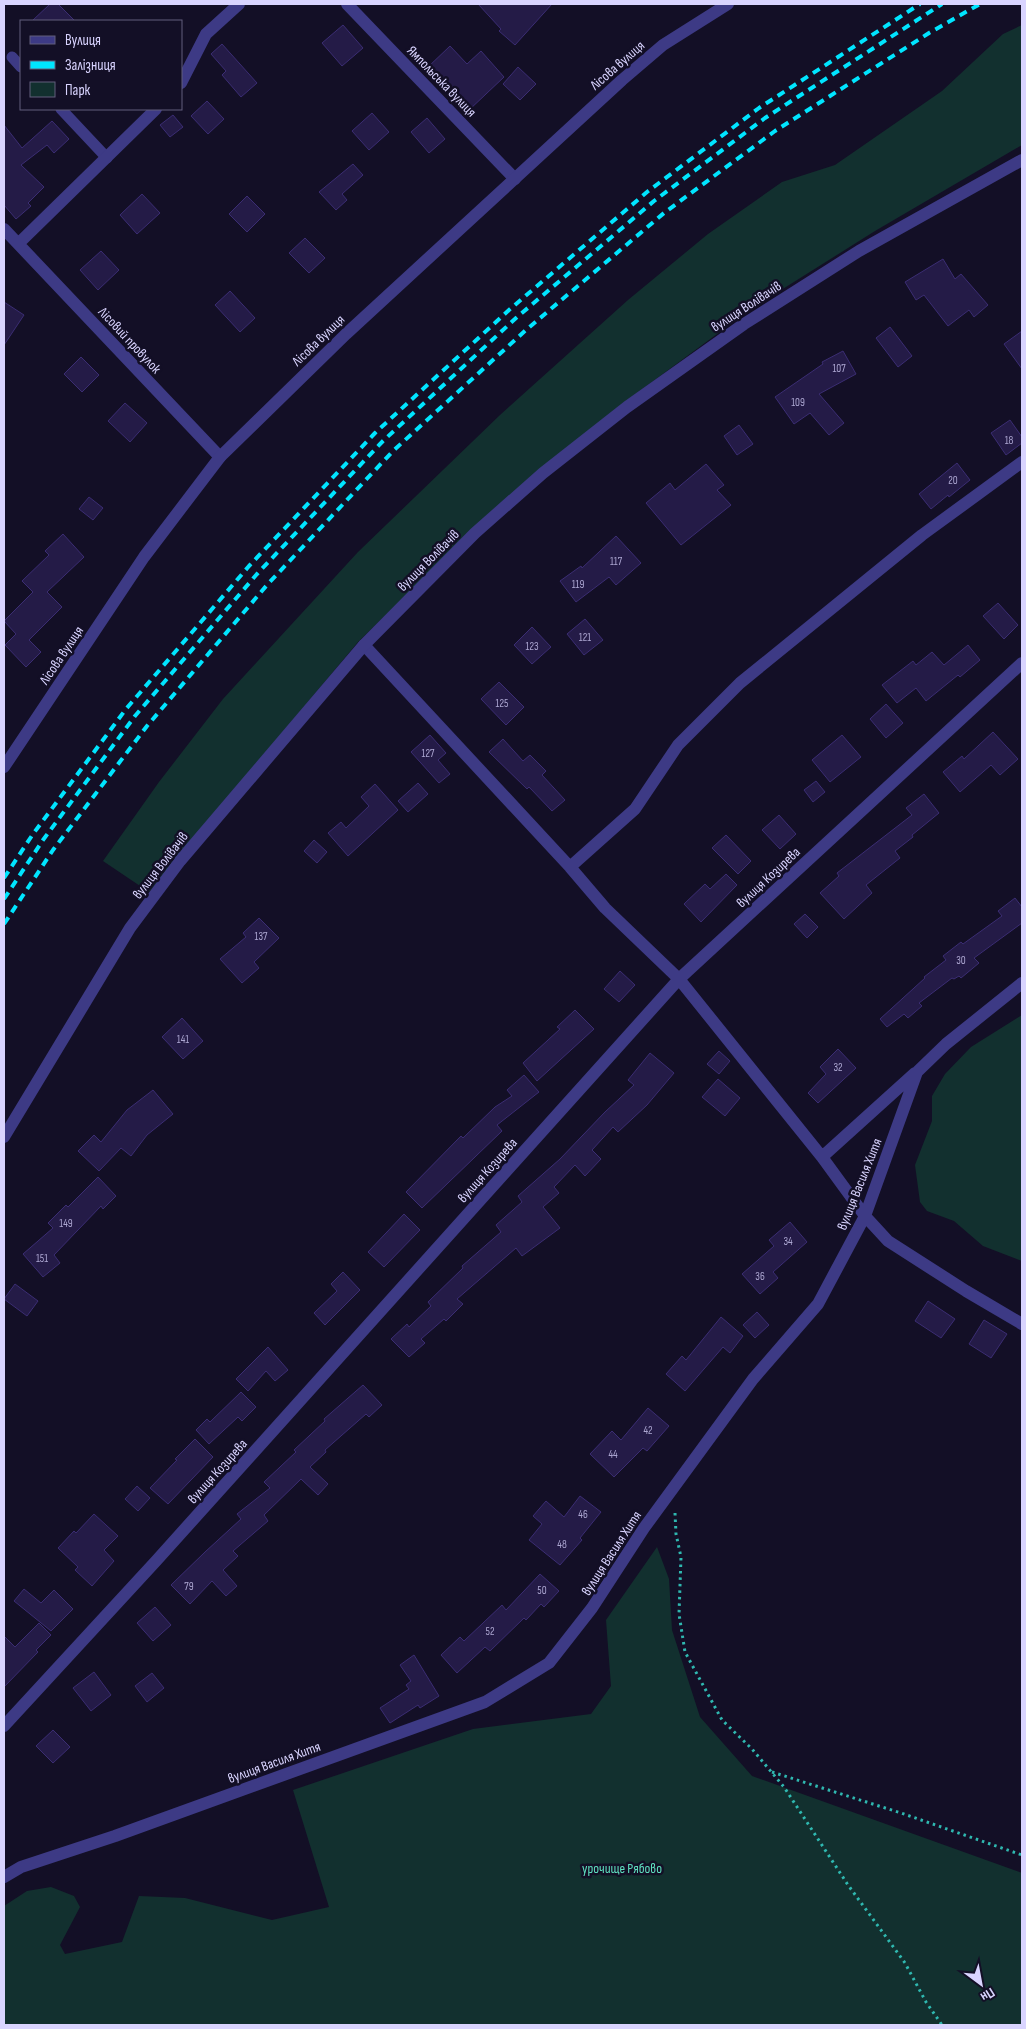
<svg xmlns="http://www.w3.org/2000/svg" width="1026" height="2029" font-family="'Sofia Sans Condensed',sans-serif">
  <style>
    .green { fill: #12302f }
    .building { fill: #241b47; stroke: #3b2d73 }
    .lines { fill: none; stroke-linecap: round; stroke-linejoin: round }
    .path { stroke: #2fb8b0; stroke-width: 3; stroke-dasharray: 2.5 4; stroke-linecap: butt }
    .service { stroke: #3d3a85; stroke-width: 11 }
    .minor { stroke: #3d3a85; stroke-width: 12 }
    .tertiary { stroke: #3d3a85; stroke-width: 12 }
    .rail { stroke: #00e5ff; stroke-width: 4; stroke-dasharray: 8 6; stroke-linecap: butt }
    .labels { text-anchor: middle; stroke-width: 5; stroke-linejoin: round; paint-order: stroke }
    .number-label { font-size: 11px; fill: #aca6d1 }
    .street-label { font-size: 14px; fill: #d9d4ff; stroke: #130f26 }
    .park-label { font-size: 14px; fill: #5fe0c0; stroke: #130f26 }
  </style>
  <rect width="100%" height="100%" fill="#130f26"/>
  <path class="green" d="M1022,25V145L875,231L751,309L622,404L496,507L358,642L149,892L103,861L159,782L223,699L358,552L500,415L628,300L708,234L782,182L835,165L942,91L1003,34Z
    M1022,1015V1261L983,1246L954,1221L927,1211L920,1202L915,1165L932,1121V1096L945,1074L971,1047Z
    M657,1547L669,1579L672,1630L700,1717L752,1776L1022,1873V2025H4V1906L27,1891L51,1887L74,1896L80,1907L60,1945L65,1954L122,1942L139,1896L185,1898L272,1920L329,1907L293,1790L473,1729L591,1714L611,1686L606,1620Z"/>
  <path class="building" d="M50,4H58L75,21H32Z
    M478,4H552L515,45L499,31L501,29Z
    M343,25L363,48L342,66L322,43Z
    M222,44L257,83L241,97L222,75L226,71L211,54Z
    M450,46L467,64L481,51L504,77L468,111L427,68Z
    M518,67L536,84L520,100L503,84Z
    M207,101L224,119L208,134L191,116Z
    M372,113L389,132L369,150L352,131Z
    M173,115L183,127L170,137L160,125Z
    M427,118L445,139L429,153L411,132Z
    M52,121L69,139L54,153L47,145L21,165L44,187L28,203L31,206L16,219L4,205V125L22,148Z
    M353,164L363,175L342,194L347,200L336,210L319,192Z
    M142,194L160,213L137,234L120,215Z
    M247,196L265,214L247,232L229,214Z
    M305,238L325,258L309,273L289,253Z
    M101,251L119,270L98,290L80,270Z
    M943,259L955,279L961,274L988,305L974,317L969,310L948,326L924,295L916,300L905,282Z
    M230,291L255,318L240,332L215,305Z
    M4,302L24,315L4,345Z
    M890,327L912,356L898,367L876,338Z
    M1022,331V369L1004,344Z
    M843,351L856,374L819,394L844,423L829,435L810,413L794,424L775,397L823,364L822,362Z
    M81,357L99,375L82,392L64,374Z
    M125,403L147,423L130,442L108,421Z
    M1010,420L1022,437V443L1006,455L991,433Z
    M739,425L753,444L737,455L724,436Z
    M957,463L970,480L949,497L948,495L931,509L919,494Z
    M706,464L724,485L717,490L731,505L681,545L646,503L670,483L675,490Z
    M89,497L103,508L93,520L79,509Z
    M63,534L84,557L47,592L62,607L29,640L41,652L26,667L5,645L16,634L4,621L33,592L22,581L49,555L45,551Z
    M616,536L641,563L616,585L609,577L576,602L560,581L581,566L582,568Z
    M998,603L1018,625L1004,639L983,616Z
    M585,619L603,640L584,655L567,634Z
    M532,627L551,647L532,664L514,645Z
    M968,645L980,660L960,677L958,675L926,701L916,688L897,703L882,685L913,661L916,665L932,652L944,665Z
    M499,682L524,707L506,725L481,699Z
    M886,704L903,723L886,738L870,719Z
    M993,732L1018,759L1000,775L991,765L960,792L943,772L962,756L964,759Z
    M430,735L446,753L438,760L450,774L439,783L411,752Z
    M842,735L861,757L830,782L812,760Z
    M503,739L523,761L530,755L546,771L542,775L565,800L552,811L529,787L527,789L489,752Z
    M816,781L825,792L813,802L804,790Z
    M418,783L428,794L408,812L398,801Z
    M375,784L398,810L348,856L328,833L341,822L346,828L369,806L361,797Z
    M924,794L939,813L912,835L913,837L895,851L900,858L866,885L872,893L844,919L820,893L839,876L837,873L912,815L906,808Z
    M779,815L796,834L780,849L762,830Z
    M726,835L751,861L738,874L712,848Z
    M314,840L327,852L317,863L304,851Z
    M726,874L737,885L701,922L684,904L705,884L710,889Z
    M1015,898L1022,907V923L974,958L979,963L961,978L959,976L954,979L952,978L919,1003L922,1006L908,1018L904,1014L887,1027L880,1019L925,978L924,977L946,960L943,956L961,942L963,944L1002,916L998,911Z
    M805,914L818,927L807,938L794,924Z
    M259,918L279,938L254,962L259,968L242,983L220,959L246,937L243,933Z
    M620,971L635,985L619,1002L604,989Z
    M575,1010L594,1029L537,1081L523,1063L560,1029L557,1027Z
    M182,1018L203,1041L183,1059L162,1037Z
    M838,1049L856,1068L818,1103L808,1093L826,1074L820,1067Z
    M719,1051L730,1061L719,1074L707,1064Z
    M650,1053L674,1073L647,1105L618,1132L613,1127L592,1150L601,1159L585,1176L575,1165L554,1187L559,1193L543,1207L560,1228L522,1256L516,1248L457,1299L463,1304L446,1321L444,1319L421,1339L425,1343L409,1357L391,1339L407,1324L409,1327L431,1306L428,1302L463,1268L462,1266L501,1232L496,1225L522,1202L518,1196L560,1159L605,1112L634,1085L628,1080Z
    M524,1075L539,1092L497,1125L502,1131L422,1208L406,1192L461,1136L463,1138L495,1107L512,1096L507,1090Z
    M718,1079L740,1098L725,1116L702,1097Z
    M153,1090L173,1114L147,1135L131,1156L121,1148L99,1171L78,1151L94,1135L101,1142L127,1110Z
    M98,1177L116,1196L103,1209L101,1206L54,1255L60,1263L43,1277L23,1254L53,1228L48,1223L66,1205L68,1207Z
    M404,1214L420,1230L384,1267L368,1252Z
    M790,1222L807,1242L773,1272L778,1278L760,1294L742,1274L774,1246L769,1240Z
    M343,1272L360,1290L325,1325L314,1313L337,1291L331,1284Z
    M15,1284L38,1301L27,1316L4,1299Z
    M928,1301L955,1319L941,1338L915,1321Z
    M757,1312L769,1325L755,1338L743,1325Z
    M721,1317L743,1336L730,1353L723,1347L685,1391L666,1374L682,1356L686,1360Z
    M984,1320L1007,1334L991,1358L969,1344Z
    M268,1347L288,1370L275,1381L266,1371L248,1391L236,1379Z
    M363,1385L382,1405L369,1417L366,1414L325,1450L326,1452L310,1467L328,1484L318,1495L301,1479L264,1515L268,1521L233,1551L238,1556L223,1570L237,1586L226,1596L212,1581L190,1604L171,1585L205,1552L241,1519L237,1514L270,1488L264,1482L296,1452L294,1450L325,1421L324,1419Z
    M241,1392L256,1407L242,1421L238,1417L209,1444L196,1430L207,1419L210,1422Z
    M648,1408L669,1426L647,1451L643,1448L614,1477L590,1454L612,1431L621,1440Z
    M195,1439L213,1457L168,1504L150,1488L177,1460L175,1459Z
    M137,1486L150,1498L138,1511L125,1499Z
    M580,1496L601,1512L580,1538L582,1540L560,1565L529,1540L542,1524L533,1516L546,1501L564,1517Z
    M94,1514L118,1536L104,1550L114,1561L92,1586L75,1570L78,1567L58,1548L74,1531L76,1533Z
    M540,1574L559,1591L544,1607L541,1604L526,1620L524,1618L490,1651L485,1647L457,1673L441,1655L460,1637L464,1641L502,1605L506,1610Z
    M24,1589L41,1603L54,1590L73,1609L51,1631L14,1601Z
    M155,1607L171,1625L153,1641L137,1623Z
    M39,1623L51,1635L36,1650L38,1652L4,1687V1636L15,1647Z
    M414,1655L439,1696L420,1708L418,1705L390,1723L380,1708L409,1689L406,1685L411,1681L400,1665Z
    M94,1672L111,1695L91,1711L73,1688Z
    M152,1673L164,1688L147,1702L135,1686Z
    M53,1730L70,1747L53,1763L36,1746Z"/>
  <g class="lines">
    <path class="path" d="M675,1513L676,1534L681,1557L679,1614L685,1652L722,1720L752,1749L784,1787L848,1885L905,1963L926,2002L942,2025
      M772,1772L901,1813L1022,1855"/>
    <path class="service" d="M12,57L21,67
      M61,109L107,158"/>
    <path class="minor" d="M347,4L515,179
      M181,83L206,34L239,4
      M4,229L220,457
      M19,243L156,109
      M364,645L570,867L605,908L679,979L822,1157L865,1216L888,1241L966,1291L1022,1324
      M570,867L635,809L678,745L740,683L922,535L1022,462
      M822,1157L915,1073
      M4,1726L156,1561L679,979L1022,663
      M4,1877L21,1867L115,1836L485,1702L549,1663L592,1608L644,1528L753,1379L818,1304L865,1216L917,1072L946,1044L1022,983"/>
    <path class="tertiary" d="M4,767L144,557L220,457L346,334L622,80L663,45L728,4
      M4,1137L130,928L180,861L364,645L475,533L543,473L627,407L744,324L859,251L1022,160"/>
    <path class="rail" d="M4,878L33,834L126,709L249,566L375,433L509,310L647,192L759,108L920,4
      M4,899L43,840L135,716L257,574L383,441L516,318L654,201L765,118L942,4
      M4,924L53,850L147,726L267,585L393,451L526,330L664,213L775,131L929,33L980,4"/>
  </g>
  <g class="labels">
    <g class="number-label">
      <text x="839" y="372">107</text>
      <text x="798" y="406">109</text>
      <text x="1009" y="444">18</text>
      <text x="953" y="484">20</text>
      <text x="616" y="565">117</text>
      <text x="578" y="588">119</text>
      <text x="585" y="641">121</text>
      <text x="532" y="650">123</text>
      <text x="502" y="707">125</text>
      <text x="428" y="757">127</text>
      <text x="261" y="940">137</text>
      <text x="961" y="964">30</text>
      <text x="183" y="1043">141</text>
      <text x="838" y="1071">32</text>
      <text x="66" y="1227">149</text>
      <text x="788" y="1245">34</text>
      <text x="42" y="1262">151</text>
      <text x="760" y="1280">36</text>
      <text x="648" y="1434">42</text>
      <text x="613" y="1458">44</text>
      <text x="583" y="1518">46</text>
      <text x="562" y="1548">48</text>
      <text x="189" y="1590">79</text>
      <text x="542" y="1594">50</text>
      <text x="490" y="1635">52</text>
    </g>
    <g class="street-label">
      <text transform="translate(617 65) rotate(-41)" y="5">Лісова вулиця</text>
      <text transform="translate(442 81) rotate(46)" y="5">Ямпольська вулиця</text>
      <text transform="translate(746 306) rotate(-33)" y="5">вулиця Волівачів</text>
      <text transform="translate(130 340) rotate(47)" y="5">Лісовий провулок</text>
      <text transform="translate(318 340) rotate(-44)" y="5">Лісова вулиця</text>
      <text transform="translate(428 560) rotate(-45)" y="5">вулиця Волівачів</text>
      <text transform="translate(61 655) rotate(-56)" y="5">Лісова вулиця</text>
      <text transform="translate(160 865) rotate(-52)" y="5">вулиця Волівачів</text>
      <text transform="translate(768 877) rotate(-43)" y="5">вулиця Козирева</text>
      <text transform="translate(487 1170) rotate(-48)" y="5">вулиця Козирева</text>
      <text transform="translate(859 1184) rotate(-68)" y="5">вулиця Василя Хитя</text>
      <text transform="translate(217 1471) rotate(-48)" y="5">вулиця Козирева</text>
      <text transform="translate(611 1553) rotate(-57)" y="5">вулиця Василя Хитя</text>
      <text transform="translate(274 1762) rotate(-20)" y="5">вулиця Василя Хитя</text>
    </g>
    <g class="park-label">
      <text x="622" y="1873">урочище Рябово</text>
    </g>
  </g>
  <rect width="1026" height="2029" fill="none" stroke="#d9d4ff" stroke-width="10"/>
  <rect x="20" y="20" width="162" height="90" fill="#130f26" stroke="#625e7d"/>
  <rect x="30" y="36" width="25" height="8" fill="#3d3a85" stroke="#625e7d"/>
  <text x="65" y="45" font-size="15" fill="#d9d4ff">Вулиця</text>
  <rect x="30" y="61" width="25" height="8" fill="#00e5ff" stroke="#625e7d"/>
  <text x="65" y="70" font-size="15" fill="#d9d4ff">Залізниця</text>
  <rect x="30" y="82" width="25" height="15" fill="#12302f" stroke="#625e7d"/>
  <text x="65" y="95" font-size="15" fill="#d9d4ff">Парк</text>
  <g transform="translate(981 1984) rotate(148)" stroke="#130f26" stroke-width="4" paint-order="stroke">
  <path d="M0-4L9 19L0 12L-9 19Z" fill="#d9d4ff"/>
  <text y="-8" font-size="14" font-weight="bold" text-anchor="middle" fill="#d9d4ff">Пн</text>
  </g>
</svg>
